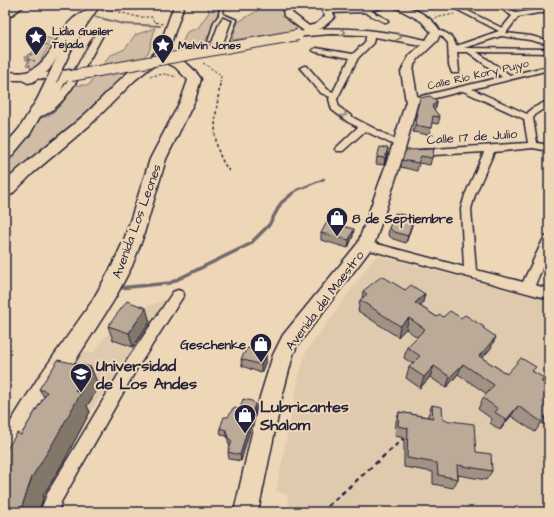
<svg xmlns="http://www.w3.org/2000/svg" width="554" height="517" font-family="'Architects Daughter',sans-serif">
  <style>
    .built { fill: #dfcaae }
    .green { fill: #d1bda5; stroke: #7a7070 }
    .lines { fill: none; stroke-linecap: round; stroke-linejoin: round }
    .stream-far2 { stroke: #72696c; stroke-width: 2 }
    .stream-far1 { stroke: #72696c; stroke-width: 2.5 }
    .stream { stroke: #72696c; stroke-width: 3.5 }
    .lane-casing { stroke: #22223b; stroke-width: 3 }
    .street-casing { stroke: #22223b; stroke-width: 3 }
    .secondary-casing { stroke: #22223b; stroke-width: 3 }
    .primary-casing { stroke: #22223b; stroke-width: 3 }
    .path-far2 { stroke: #22223b; stroke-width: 1; stroke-dasharray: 2.5 2; stroke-linecap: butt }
    .path-far1 { stroke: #22223b; stroke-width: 1.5; stroke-dasharray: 3 2.5; stroke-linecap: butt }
    .path { stroke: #22223b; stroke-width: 2.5; stroke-dasharray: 5 4; stroke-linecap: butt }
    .lane { fill: #eed7b7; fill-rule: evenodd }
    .street { fill: #eed7b7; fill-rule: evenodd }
    .secondary { fill: #eed7b7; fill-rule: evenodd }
    .primary { fill: #eed7b7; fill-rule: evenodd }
    .secondary-bridge-casing { stroke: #22223b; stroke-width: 12; stroke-linecap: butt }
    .secondary-bridge { stroke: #eed7b7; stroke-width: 10 }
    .wall { fill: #a19283; stroke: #22223b }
    .shaded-wall { fill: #83776a; stroke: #22223b }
    .building { fill: #bbaa98; stroke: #22223b }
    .oneway { stroke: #887c79 }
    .labels { text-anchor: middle; stroke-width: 4; stroke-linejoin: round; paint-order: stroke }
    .far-poi-label { font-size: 11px; font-weight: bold; fill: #22223b; stroke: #eed7b7; text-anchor: start }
    .far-street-label { font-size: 11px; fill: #22223b; stroke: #eed7b7 }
    .street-label { font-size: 13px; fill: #22223b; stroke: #eed7b7 }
    .poi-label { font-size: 13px; font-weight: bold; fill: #22223b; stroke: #eed7b7; text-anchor: start }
    .near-poi-label { font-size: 16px; font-weight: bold; fill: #22223b; stroke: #eed7b7; text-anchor: start }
  </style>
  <rect width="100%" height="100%" fill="#eed7b7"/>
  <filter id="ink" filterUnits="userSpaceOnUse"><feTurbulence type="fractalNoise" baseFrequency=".025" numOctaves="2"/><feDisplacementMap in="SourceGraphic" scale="8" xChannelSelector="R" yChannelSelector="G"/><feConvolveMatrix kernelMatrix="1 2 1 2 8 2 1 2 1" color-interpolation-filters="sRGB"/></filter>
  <g filter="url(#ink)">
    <path class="built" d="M379,256L549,301V512H289L288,495L276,491L300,372L306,352L374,258Z
      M166,300L90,412L64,461L44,494L39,512H5L66,373L81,351L93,353L122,314Z"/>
    <path class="green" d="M207,5H220C218,15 208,43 198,47C193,49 185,50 179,51L187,32L198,28L209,12Z
      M259,5H282L283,14L296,26V28L294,31L233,40L232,38L238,22L259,10Z
      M155,28L149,52L120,79L100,103L83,118L49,142L5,185V162L41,118C56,116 67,96 75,85H89L109,56L125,49L135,35Z
      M43,38H50L56,41L50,44L40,62L44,64L28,74L31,67L26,65L29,60H26L25,57L39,48Z"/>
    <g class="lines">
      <path class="stream-far2" d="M93,16L123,24L160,26"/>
      <path class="stream-far1" d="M292,194L297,190L324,179"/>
      <path class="stream" d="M119,288L170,283L250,244L269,225L281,203L293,193"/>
      <g class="lane-casing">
        <path id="lane" d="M220,5H224L223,14L237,20L228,43L225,42L233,20L222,16L218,22L211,41L208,42L214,22L219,15Z
          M232,5L244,6L250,5L245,8Z"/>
      </g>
      <g class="street-casing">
        <path id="street" d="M378,5H390L371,11L388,20V22H384L364,12L328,13L325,11L328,9L365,8Z
          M448,5H456L502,28L512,16L496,5H504L517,13L538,9H549V13H538L518,17L506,33L531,36L549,41V45L530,40L501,36L464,48L549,49V53L477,52L510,75L549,66V70L472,89L527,114L531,109L549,100V106L537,113L533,118L537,143L549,145V151L533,148L494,152L475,195L471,209L476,270L523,282L543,240L545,237L549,236V252L535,285L549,289V299L366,249L362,248L360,245L362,242L366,241L464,267L461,209L465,195L484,152L418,156L413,153L418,150L528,143L524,119L463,91L412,104L408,101L409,99L502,77L468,52H457L459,71L458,73H452L449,65L448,43L442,36L434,33V31C443,29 454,36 456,46L499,31Z
          M371,31L375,33L373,43L358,58L337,99L339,107L354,118L404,144L402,146H396L365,131L343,151H337L335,149L337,147L358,127L348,122L332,110L329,99L330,97L321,93L300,68L304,66H307L327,89L333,92L350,58L316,52L312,50L316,48L353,54L365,42L367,33Z
          M96,33H99L103,35C92,54 60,123 33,116L32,114C36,109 46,107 52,101C71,81 82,56 96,33Z
          M178,290L183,292L184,295L136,370L61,502L58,512H40L48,492L126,362L173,292Z"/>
      </g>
      <g class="secondary-casing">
        <path id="secondary" d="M90,5H100L75,42L61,71L70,70L76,73L74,75L56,78L58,80L45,107H37L35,104L47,79L27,78L25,76L27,74L54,72L51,69L65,42Z
          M174,5H184L169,49L156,63H148L147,61L159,48Z
          M282,5H292V13L309,26L316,24L325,16L320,7L321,5H331L330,7L335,17L322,28L317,29C354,27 390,32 426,40L431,32L421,21L391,5C411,5 431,15 441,32L437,41L418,59L414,65L413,72L418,101L404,153L374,245L297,346L293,355L282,397L258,512H234L260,397L273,355L283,335L358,243L390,153L406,101L401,72L404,65L410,55L421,45L363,35L331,34L294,37L293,35L294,33L304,31L284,16Z"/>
      </g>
      <g class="primary-casing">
        <path id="primary" d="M13,5H25L9,17L5,18V10Z
          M88,11L93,14L79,24L49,70L33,82L28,83L22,80H5V72C12,72 23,74 29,71C56,60 58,18 88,11Z
          M160,55C177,54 192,65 201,79L195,100L166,159L142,240L132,266L114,300L49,402L14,463L5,466V431L38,378L91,303L112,266L124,240L150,159L181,100L188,80L175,67L167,63H160L150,68L135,80L91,124L33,173L11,195L5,196V182C29,158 57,139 82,117C106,97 129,62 160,55Z
          M65,73L69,74L71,77L64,84L57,99L46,106L30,134L10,158L5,160V145L19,129L36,101L46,94L53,79Z"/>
      </g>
      <path class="path-far2" d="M478,9L491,6
        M102,11L107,9L138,17H152L154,22L163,24
        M435,18L454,14
        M42,51L40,49L42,46L50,43
        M35,61L27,59L29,55L43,52
        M203,63L221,75L220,85
        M30,66L28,63L31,60
        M150,76L165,74L177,77"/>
      <path class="path-far1" d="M220,84C216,116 208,143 229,171"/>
      <path class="path" d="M321,512L404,438"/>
      <use href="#lane" class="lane"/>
      <use href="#street" class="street"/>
      <use href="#secondary" class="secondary"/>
      <use href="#primary" class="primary"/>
      <g class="secondary-bridge-casing">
        <path id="secondary-bridge" d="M71,76L298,35
          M52,80L57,69"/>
      </g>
      <use href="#secondary-bridge" class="secondary-bridge"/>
    </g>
    <path class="wall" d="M437,101L436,108L434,110L440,117L438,124L432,123L429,135L413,132L416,121L414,120L416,113Z
      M388,148L387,155L384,165L376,164L377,157Z
      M434,149L430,165L419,163L417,171L401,167L402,160Z
      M412,225L406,243L393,239L388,235L389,228Z
      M321,233L353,236L348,248L321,240Z
      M405,290L425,294L422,305L420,306L437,317H443L461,318L484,327L483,329L491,348L482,358L507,374L533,371L542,381L549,386V420L545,425L541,423L535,432L511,416L500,430L490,423L492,419L478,409L483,398L487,394L458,374L446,388L430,377L420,388L406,378L409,367L413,364L404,358L407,347L417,337L406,329L398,337L358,311L360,300L362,299L363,291Z
      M150,322L133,347L113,340L108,326Z
      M266,354V361L261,373L242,366L241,359Z
      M99,387L87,406L90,412L64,461L44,494L39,512H5L21,435L44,397L39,389Z
      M432,405L443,420L476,452L492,471L486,480L458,475V479L453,488L433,484V472L404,467V438L395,436L396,422L399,412L428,417V415Z
      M240,409L255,411L241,461L229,459L228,452L230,446L229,445L227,436L221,435L220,428Z"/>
    <path class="shaded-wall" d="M437,101L436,108L430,114L432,107Z
      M388,148L387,155L384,165L385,158Z
      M414,217L412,225L406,243L408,236Z
      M354,229L353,236L348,248L349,240Z
      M425,294L422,305L412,314L415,303Z
      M146,308L150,322L133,347L129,333Z
      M409,318L406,329L398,337L400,326Z
      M496,337L491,348L475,367L479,356Z
      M266,354V361L261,373V365Z
      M463,364L458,374L446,388L450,377Z
      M434,366L430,377L420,388L424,377Z
      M91,367L99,387L87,406L90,412L64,461L44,494L39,512H20L32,477L75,391Z
      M255,404V411L241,461L240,455Z
      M518,406L511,416L500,430L506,420Z"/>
    <path class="building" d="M430,96L437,101L432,107L440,117L433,116L431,128L415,125L418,114L416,113L420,98Z
      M380,147L388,148L385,158L377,157Z
      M434,149L432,158L421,156L418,163L402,160L406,150Z
      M395,213L414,217L408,236L394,232L389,228Z
      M327,222L354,229L349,240L321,233Z
      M382,276L405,290L411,285L425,294L415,303L437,317L440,314L443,317L450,311L461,318L465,315L484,327L483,328L496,337L479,356L507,374L521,358L536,367L532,371L544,378L541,381L549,386V413H548L542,422L518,406L506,420L495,412L498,409L483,398L494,385L463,364L450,377L434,366L424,377L409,367L420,356L407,347L425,329L409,318L400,326L360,300L367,294L363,291Z
      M127,301L146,308L129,333L108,326Z
      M247,348L266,354L261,365L241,359Z
      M58,360L91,367L75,391L81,393L53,443L32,477L20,512H5V452L17,433L21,435L47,392L39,389Z
      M243,399L252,401L255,404L240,455L228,452L232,441L228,438L226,430L220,428L224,417H228L233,408L240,409Z
      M432,405L442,407L443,420L474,424L476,452L491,454L492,471L457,465L458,479L438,475L437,463L407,458L408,428L398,426L399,412L433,418Z"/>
    <defs><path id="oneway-chevron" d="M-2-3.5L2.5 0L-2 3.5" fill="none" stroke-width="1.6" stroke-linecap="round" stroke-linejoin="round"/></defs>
    <g class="oneway">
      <use href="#oneway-chevron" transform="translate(343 32) rotate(1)"/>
      <use href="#oneway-chevron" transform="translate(399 37) rotate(11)"/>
      <use href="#oneway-chevron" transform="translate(344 114) rotate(37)"/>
    </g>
  </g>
  <defs>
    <g id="sight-pin" transform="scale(1.15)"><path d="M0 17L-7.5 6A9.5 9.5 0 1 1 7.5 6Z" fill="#22223b" stroke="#eed7b7"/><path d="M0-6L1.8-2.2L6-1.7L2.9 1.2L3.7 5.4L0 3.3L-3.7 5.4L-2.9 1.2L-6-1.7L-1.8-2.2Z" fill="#fff"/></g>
    <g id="shop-pin" transform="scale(1.15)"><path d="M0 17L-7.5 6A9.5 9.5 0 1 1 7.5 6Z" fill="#22223b" stroke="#eed7b7"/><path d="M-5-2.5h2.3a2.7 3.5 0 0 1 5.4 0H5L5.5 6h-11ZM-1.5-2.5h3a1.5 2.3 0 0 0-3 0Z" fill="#fff"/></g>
    <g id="university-pin" transform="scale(1.15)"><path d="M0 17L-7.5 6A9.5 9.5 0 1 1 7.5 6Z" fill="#22223b" stroke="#eed7b7"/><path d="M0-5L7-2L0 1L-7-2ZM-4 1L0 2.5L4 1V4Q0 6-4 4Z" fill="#fff"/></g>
  </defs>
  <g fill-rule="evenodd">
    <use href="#sight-pin" x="36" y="37"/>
    <use href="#sight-pin" x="163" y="45"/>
    <use href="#shop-pin" x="337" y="218"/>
    <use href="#shop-pin" x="261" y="344"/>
    <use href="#university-pin" x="81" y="374"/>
    <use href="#shop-pin" x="245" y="415"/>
  </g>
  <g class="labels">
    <g class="far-poi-label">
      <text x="52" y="35">Lidia Gueiler<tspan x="52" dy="13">Tejada</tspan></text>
      <text x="178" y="49">Melvin Jones</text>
    </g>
    <g class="far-street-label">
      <text transform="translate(478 74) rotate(-13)" y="4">Calle Río Kory Pujyo</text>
    </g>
    <g class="street-label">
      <text transform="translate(472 136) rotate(-4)" y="5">Calle 17 de Julio</text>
      <text transform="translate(136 221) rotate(-70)" y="5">Avenida Los Leones</text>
      <text transform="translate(324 300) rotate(-53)" y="5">Avenida del Maestro</text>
    </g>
    <g class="poi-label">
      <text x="352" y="223">8 de Septiembre</text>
      <text x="246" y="349" text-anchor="end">Geschenke</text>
    </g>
    <g class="near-poi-label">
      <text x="96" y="371">Universidad<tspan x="96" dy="18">de Los Andes</tspan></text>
      <text x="260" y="412">Lubricantes<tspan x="260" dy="18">Shalom</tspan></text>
    </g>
  </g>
  <rect width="554" height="517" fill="none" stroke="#eed7b7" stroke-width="20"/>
  <rect x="10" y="10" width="534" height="497" fill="none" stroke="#22223b" stroke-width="1.5" filter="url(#ink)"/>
</svg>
